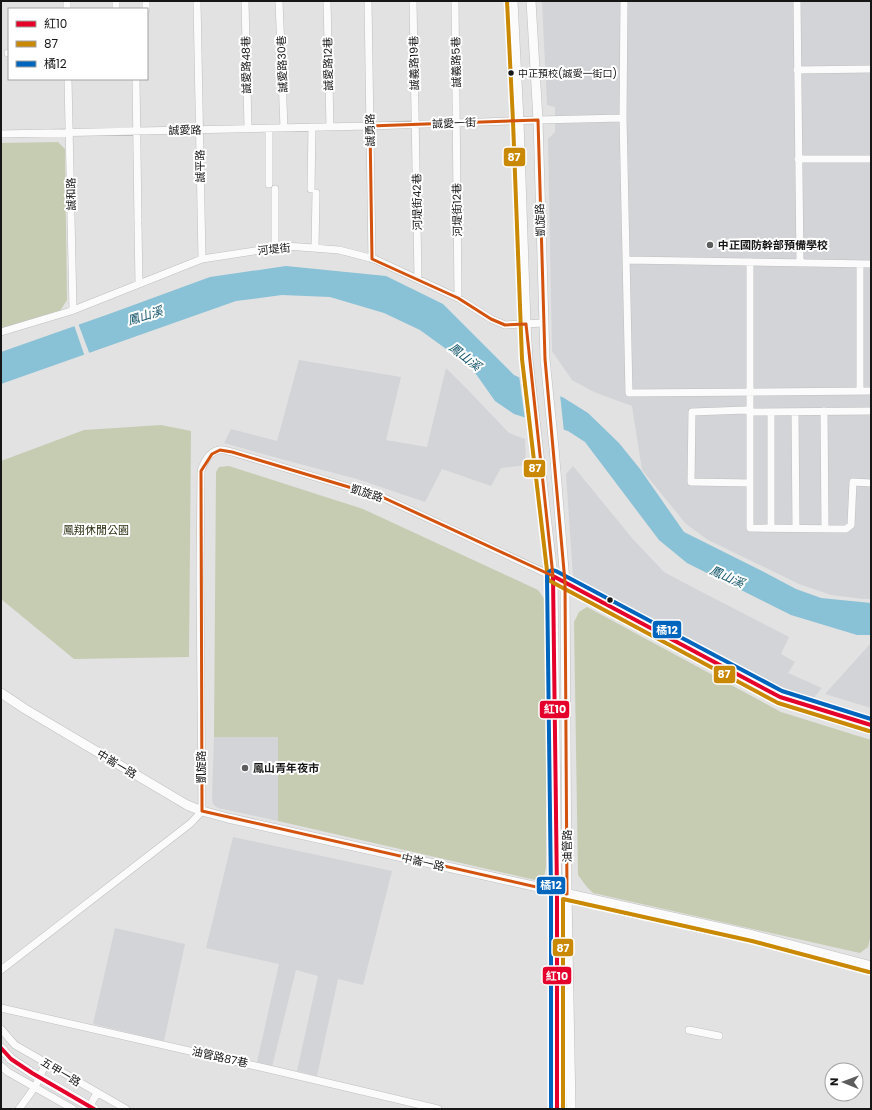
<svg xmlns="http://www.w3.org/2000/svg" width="872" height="1110" font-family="Poppins,'Noto Sans TC',sans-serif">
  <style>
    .built { fill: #d3d4d8 }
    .green { fill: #c6ccb2 }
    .water { fill: #89c1d6 }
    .pier { fill: #e2e2e2 }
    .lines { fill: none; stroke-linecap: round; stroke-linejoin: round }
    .street-casing { stroke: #bfbfbf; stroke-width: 8 }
    .secondary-casing { stroke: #bfbfbf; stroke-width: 10 }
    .street { stroke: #fbfbfb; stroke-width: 7 }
    .secondary { stroke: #fbfbfb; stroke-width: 9 }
    .bus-1-casing { stroke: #fff; stroke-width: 7 }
    .bus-2-casing { stroke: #fff; stroke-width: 7 }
    .bus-3-casing { stroke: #fff; stroke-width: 7 }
    .bus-1 { stroke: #e4002b; stroke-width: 4 }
    .bus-2 { stroke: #ca8905; stroke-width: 4 }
    .bus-3 { stroke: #0065bd; stroke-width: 4 }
    .marked { fill: none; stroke: #d3520d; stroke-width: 3; stroke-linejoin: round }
    .bus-dot { fill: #161617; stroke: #fff; stroke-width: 1.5 }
    .poi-dot { fill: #5d5d5e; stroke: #fff; stroke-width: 1.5 }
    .labels { text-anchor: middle; stroke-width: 4; stroke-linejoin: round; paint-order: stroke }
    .bus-label { font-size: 10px; fill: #161617; stroke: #fff; text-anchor: start }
    .street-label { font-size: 11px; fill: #161617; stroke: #fff }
    .poi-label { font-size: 11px; font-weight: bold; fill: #161617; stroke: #fff; text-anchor: start }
    .park-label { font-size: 11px; fill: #2a2f11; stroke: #fff }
    .water-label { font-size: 12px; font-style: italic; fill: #0e5267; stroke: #fff }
    .line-badge { stroke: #fff; stroke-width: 1.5 }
    .badge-label { font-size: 11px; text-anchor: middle; font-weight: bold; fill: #fff }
  </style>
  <rect width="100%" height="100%" fill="#e2e2e2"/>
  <path class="built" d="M542,1H871V599H864L831,595L799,584L708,540L686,524L642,470L632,406L594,392L572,380L552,351L548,139L555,132V107L547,105Z
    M299,360L401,377L386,440L427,447L446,368L470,392L509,433L525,439L526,465L501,468L491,486L442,469L425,502L357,479L281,459L224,443L231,429L277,441Z
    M573,466L632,538L664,572L698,590L789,637L781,654L795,662L788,673L822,688L812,700L773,685L587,586L573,577L566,474Z
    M870,644H871V708L825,694Z
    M278,736V821L218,808L215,806L213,804L212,798L214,737Z
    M233,837L392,871L363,985L338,979L317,1076L297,1071L318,976L296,970L272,1067L257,1062L279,964L206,948Z
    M115,928L185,944L164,1041L93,1024Z"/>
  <path class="green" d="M58,142L65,149L67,300L60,311L1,330V143Z
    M161,425L191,431L189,657L74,659L1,599V461L84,430Z
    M229,466L363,509L538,590L546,601V867L544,877L535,880L278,821V737H214L216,472L219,467Z
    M587,607L781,712L871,740V934L868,947L860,953L593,893L587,887L578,875L574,622L579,612Z"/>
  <path class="water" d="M286,266L386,276L443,304L514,375L564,398L588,413L619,443L640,469L684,532L762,571L796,589L821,598L871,603V635H857L791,615L687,563L659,540L585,442L568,431L514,414L495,401L471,367L420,330L384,313L330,297L282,295L236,301L1,384V352L109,314L210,277Z"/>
  <path class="pier" d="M78,323L90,355L85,357L74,325Z
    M519,375L560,394L564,432L525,420Z"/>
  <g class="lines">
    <g class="street-casing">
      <path id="street" d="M67,1V9
        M116,1V9
        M146,1V9
        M197,1L202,259
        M245,1L248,128
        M279,1L284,128
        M327,1L330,127
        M368,1L372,259
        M413,1L418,279
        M455,1L458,298
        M624,1L623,118L629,393L871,391
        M797,1L800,263
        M8,53H9
        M797,70L871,69
        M68,79L73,309
        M136,79L138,222
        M269,128V184
        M1,134L370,126L538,120L623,118
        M798,159H871
        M275,189V248
        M311,189L312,127
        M138,225L139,284
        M315,248L316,193
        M626,260L871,264
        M750,262V528L846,529L851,525L853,482L871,483
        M1,332L71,311L202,259L287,246L339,250L374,259L458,298L491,319L505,325L543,323
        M860,391V264
        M824,411L825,528
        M771,412V528
        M795,412L796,528
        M750,483L691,482L692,412L746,410L749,412L871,411
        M1,970L191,823L202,811L200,578L201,471C204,462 209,452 219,450C223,449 228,451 232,452L382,497L565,582L780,697L871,725
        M1,1008L269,1069L438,1109
        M1,1029L15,1045L126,1109
        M689,1030L719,1036
        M1,1066L8,1072L73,1109
        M19,1109L35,1087L46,1063
        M88,1109L97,1093"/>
    </g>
    <g class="secondary-casing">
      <path id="secondary" d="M513,1L519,121L526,324L528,359L553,576L557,892V1109
        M531,1L538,120L545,359L554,448L565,582L567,894L571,1109
        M1,693L25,709L187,805L202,811L228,818L753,935L871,966
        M1,1048L11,1059L32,1073L94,1109"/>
    </g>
    <use href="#street" class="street"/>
    <use href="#secondary" class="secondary"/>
    <g class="bus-1-casing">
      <path id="bus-1" d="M553,576L557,892V1109
        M553,576L780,697L871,725
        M1,1048L11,1059L32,1073L94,1109"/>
    </g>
    <g class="bus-2-casing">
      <path id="bus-2" d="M507,1L513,121L522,359L548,579L550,581L778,703L869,731
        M563,1109V899L752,941L869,972"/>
    </g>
    <g class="bus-3-casing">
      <path id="bus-3" d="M551,1109V892L547,576C548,571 551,569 556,571L782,691L871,719"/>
    </g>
    <use href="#bus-1" class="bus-1"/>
    <use href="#bus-2" class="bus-2"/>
    <use href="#bus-3" class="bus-3"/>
  </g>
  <path class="marked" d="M538,120L545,359L565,582L567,894L202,811L201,471L212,454L220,450L232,452L382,497L553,576L526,324L505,325L491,319L458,298L372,259L370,126Z"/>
  <g class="bus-dot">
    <circle cx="511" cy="73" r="3.5"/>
    <circle cx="610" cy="600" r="3.5"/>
  </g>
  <g class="poi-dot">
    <circle cx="710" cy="245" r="4"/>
    <circle cx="245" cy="768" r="4"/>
  </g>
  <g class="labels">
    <g class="bus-label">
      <text x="518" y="77">中正預校(誠愛一街口)</text>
    </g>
    <g class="street-label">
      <text transform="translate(456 62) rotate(-91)" y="4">誠義路5巷</text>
      <text transform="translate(414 63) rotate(-91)" y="4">誠義路19巷</text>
      <text transform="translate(282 64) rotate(-92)" y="4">誠愛路30巷</text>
      <text transform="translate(328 64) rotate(-91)" y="4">誠愛路12巷</text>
      <text transform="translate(246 65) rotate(-91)" y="4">誠愛路48巷</text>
      <text transform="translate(454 123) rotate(-2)" y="4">誠愛一街</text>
      <text transform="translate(185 130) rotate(-1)" y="4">誠愛路</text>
      <text transform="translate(370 130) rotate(-91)" y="4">誠勇路</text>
      <text transform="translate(200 166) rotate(-91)" y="4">誠平路</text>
      <text transform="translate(71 194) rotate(-91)" y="4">誠和路</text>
      <text transform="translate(417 202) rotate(-91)" y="4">河堤街42巷</text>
      <text transform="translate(457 210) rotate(-91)" y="4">河堤街12巷</text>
      <text transform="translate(540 220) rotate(-92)" y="4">凱旋路</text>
      <text transform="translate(274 249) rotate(-6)" y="4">河堤街</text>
      <text transform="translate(367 493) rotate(18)" y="4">凱旋路</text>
      <text transform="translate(117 764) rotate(31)" y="4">中崙一路</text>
      <text transform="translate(201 767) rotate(-90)" y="4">凱旋路</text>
      <text transform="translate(567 846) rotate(-90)" y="4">油管路</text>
      <text transform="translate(423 862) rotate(13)" y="4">中崙一路</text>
      <text transform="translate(220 1057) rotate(13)" y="4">油管路87巷</text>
      <text transform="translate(61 1072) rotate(31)" y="4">五甲一路</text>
    </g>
    <g class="poi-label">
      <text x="718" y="249">中正國防幹部預備學校</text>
      <text x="253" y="772">鳳山青年夜市</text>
    </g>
    <g class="park-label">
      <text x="96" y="534">鳳翔休閒公園</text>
    </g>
    <g class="water-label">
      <text transform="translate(145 316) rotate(-17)" y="4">鳳山溪</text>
      <text transform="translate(465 357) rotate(38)" y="4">鳳山溪</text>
      <text transform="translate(727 577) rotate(24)" y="4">鳳山溪</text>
    </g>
  </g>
  <g class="line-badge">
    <rect x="503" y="147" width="23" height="20" rx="4" fill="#ca8905"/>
    <rect x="523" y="459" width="23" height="19" rx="4" fill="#ca8905"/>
    <rect x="652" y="620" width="30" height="19" rx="4" fill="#0065bd"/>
    <rect x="713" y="665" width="23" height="19" rx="4" fill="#ca8905"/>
    <rect x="539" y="700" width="31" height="19" rx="4" fill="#e4002b"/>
    <rect x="536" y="876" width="30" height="19" rx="4" fill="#0065bd"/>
    <rect x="552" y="938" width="22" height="19" rx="4" fill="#ca8905"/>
    <rect x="542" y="966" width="30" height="19" rx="4" fill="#e4002b"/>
  </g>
  <g class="badge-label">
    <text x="514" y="161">87</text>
    <text x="535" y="472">87</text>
    <text x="667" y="634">橘12</text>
    <text x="724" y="678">87</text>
    <text x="555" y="713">紅10</text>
    <text x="551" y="889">橘12</text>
    <text x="563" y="952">87</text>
    <text x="557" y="980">紅10</text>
  </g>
  <rect width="872" height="1110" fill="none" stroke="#161617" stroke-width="4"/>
  <rect x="8" y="8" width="140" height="72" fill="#ffffff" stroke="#a2a2a2"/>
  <rect x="16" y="21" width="20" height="6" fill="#e4002b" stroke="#a2a2a2"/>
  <text x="44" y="28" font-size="12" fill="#161617">紅10</text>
  <rect x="16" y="41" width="20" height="6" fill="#ca8905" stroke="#a2a2a2"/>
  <text x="44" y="48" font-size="12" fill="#161617">87</text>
  <rect x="16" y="61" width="20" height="6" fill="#0065bd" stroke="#a2a2a2"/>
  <text x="44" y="68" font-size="12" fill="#161617">橘12</text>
  <g transform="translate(844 1082) rotate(271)"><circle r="19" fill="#ffffff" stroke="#a2a2a2"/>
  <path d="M0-3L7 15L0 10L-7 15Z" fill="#5d5d5e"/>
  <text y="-6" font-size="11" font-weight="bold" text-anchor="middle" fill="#161617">N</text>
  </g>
</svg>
